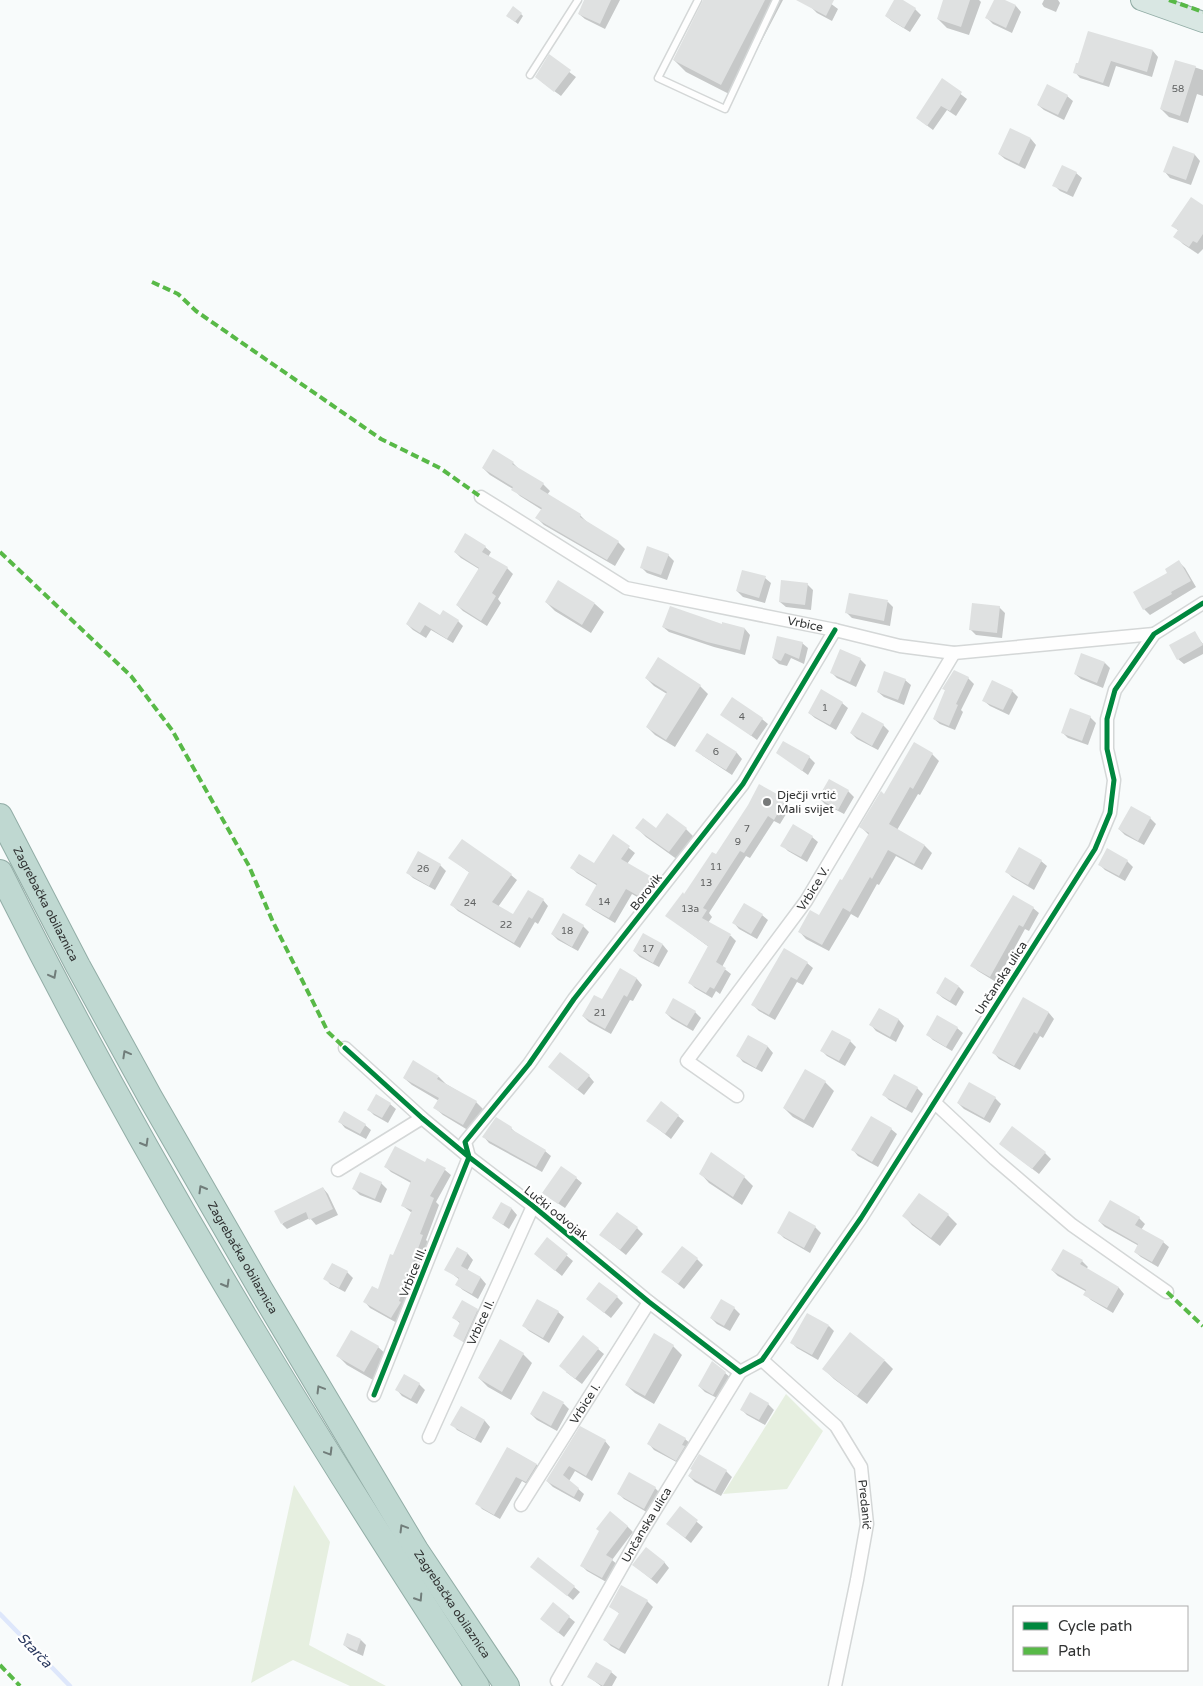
<svg xmlns="http://www.w3.org/2000/svg" width="1203" height="1686" font-family="'Varela Round',sans-serif">
  <style>
    .green { fill: #e6efe0 }
    .shadow { fill: #0003 }
    .lines { fill: none; stroke-linecap: round; stroke-linejoin: round }
    .stream { stroke: #dee7fb; stroke-width: 4.5 }
    .building { fill: #dfe1e1 }
    .service-casing { stroke: #d4d7d7; stroke-width: 9 }
    .minor-casing { stroke: #d4d7d7; stroke-width: 15 }
    .primary-casing { stroke: #92ada6; stroke-width: 22 }
    .motorway-casing { stroke: #92ada6; stroke-width: 26 }
    .service { stroke: #fefefe; stroke-width: 6 }
    .minor { stroke: #fefefe; stroke-width: 12 }
    .primary { stroke: #d9e7e3; stroke-width: 20 }
    .motorway { stroke: #bfd8d1; stroke-width: 24 }
    .quiet { stroke: #58b947; stroke-width: 4; stroke-dasharray: 8 4; stroke-linecap: butt }
    .cycleway-casing { stroke: #fff; stroke-width: 8 }
    .cycleway { stroke: #00873e; stroke-width: 5 }
    .oneway { stroke: #717d7a }
    .poi-dot { fill: #777979; stroke: #fff; stroke-width: 2 }
    .labels { text-anchor: middle; stroke-width: 4.5; stroke-linejoin: round; paint-order: stroke }
    .number-label { font-size: 10px; fill: #5f6161 }
    .street-label { font-size: 12px; fill: #313333; stroke: #fff }
    .poi-label { font-size: 12px; fill: #313333; stroke: #fff; text-anchor: start }
    .water-label { font-size: 14px; font-style: italic; fill: #2a395f; stroke: #fff }
  </style>
  <rect width="100%" height="100%" fill="#f8fbfb"/>
  <path class="green" d="M786,1394L823,1431L787,1489L723,1494Z
    M294,1485L330,1542L309,1645L386,1686H350L293,1660L251,1683Z"/>
  <path class="shadow" d="M586,0H620L605,29L585,19L579,14Z
    M705,0H783L733,96L686,72L674,60Z
    M815,0H826L838,9L832,21L817,13L811,7Z
    M896,0H900L915,9L921,15L910,32L892,21L886,16Z
    M945,0H979L981,2L969,35L947,28L938,19Z
    M995,0H1002L1016,6L1021,12L1012,33L993,24L987,18Z
    M1044,0H1058L1060,3L1056,12L1044,7L1042,4Z
    M521,14L523,16L518,24L510,18Z
    M1153,51L1158,57L1152,77L1116,66L1109,87L1080,78L1075,72L1077,64Z
    M549,57L576,77L561,96L542,82Z
    M1176,61L1203,70V96L1197,94L1188,123L1169,117L1161,109Z
    M942,80L967,99L956,116L947,110L933,130L917,118Z
    M1067,96L1073,101L1064,120L1044,110L1038,105Z
    M1011,130L1031,139L1036,145L1025,169L1005,159L999,154Z
    M1174,148L1195,155L1200,161L1191,185L1170,178L1165,172Z
    M1076,173L1082,178L1073,197L1060,191L1054,185Z
    M1203,207V249L1198,254L1183,244L1175,236L1179,231L1173,226Z
    M513,463L520,470L543,484L550,491L547,495L580,515L587,522L618,542L625,549L615,566L544,525L537,518L542,510L520,496L513,489L490,475L483,468Z
    M485,547L491,552L488,557L507,568L513,574L498,599L501,603L487,626L463,611L457,605L479,569L461,558L455,552Z
    M668,555L674,561L667,580L647,573L641,567Z
    M1179,562L1185,568L1196,587L1150,615L1144,609Z
    M765,578L771,583L765,603L743,597L737,591Z
    M807,584L813,590L811,610L786,607L780,602Z
    M546,602L595,604L604,612L591,633L555,611Z
    M888,602L893,607L890,626L852,618L846,612Z
    M999,607L1005,613L1002,638L976,635L970,629Z
    M441,617L458,621L463,626L453,643L431,630L426,638L413,630L407,624Z
    M663,627L745,629L750,635L745,655L714,647L669,632Z
    M1194,633L1203,644V654L1184,664L1178,659Z
    M802,643L808,648L804,664L791,658L787,666L779,664L773,658Z
    M860,659L866,665L856,687L837,678L831,672Z
    M1105,663L1110,668L1103,688L1081,679L1075,674Z
    M646,678L700,686L708,694L675,747L655,735L647,727L667,694L654,686Z
    M968,678L974,684L961,710L963,712L955,730L940,724L934,719L946,691L944,689Z
    M905,680L911,685L904,705L884,697L878,692Z
    M1012,691L1018,697L1009,715L990,706L984,701Z
    M842,703L848,708L836,730L815,718L809,713Z
    M722,714L762,719L768,724L757,740Z
    M1090,717L1096,723L1088,745L1068,738L1062,732Z
    M883,725L889,731L878,750L857,739L851,733Z
    M707,734L737,753L742,759L732,775L703,756L697,751Z
    M778,753L809,757L815,763L808,775Z
    M932,754L939,761L920,795L918,794L897,830L925,846L932,853L922,870L896,856L879,885L877,884L858,918L851,914L829,951L806,939L799,931L820,917L842,882L869,835L861,827L885,795Z
    M848,791L854,797L844,814L825,804L819,798Z
    M785,800L791,806L780,824L774,821L750,858L746,856L709,913L712,917L708,923L731,936L736,941L722,967L731,974L720,994L716,991L712,998L695,988L689,982L709,947L667,916L716,856Z
    M1150,818L1156,824L1144,845L1125,835L1119,829Z
    M637,828L686,829L695,838L678,860L646,837Z
    M614,836L635,853L627,864L651,878L656,883L646,902L632,894L615,923L593,910L587,905L598,886L577,873L572,868L594,864Z
    M812,837L818,842L807,862L788,851L782,845Z
    M450,858L511,875L517,880L498,907L514,916L543,900L548,906L538,924L535,922L520,948L458,911L452,905L470,873Z
    M1041,861L1047,866L1034,890L1012,877L1006,871Z
    M1127,861L1133,867L1125,881L1105,870L1099,864Z
    M440,865L446,871L435,890L413,878L407,872Z
    M1033,908L1039,913L1029,931L1025,929L996,982L978,971L972,966Z
    M563,915L583,926L589,932L578,951L558,940L552,934Z
    M762,915L768,920L757,939L739,929L734,923Z
    M643,935L663,945L668,951L659,967L640,957L634,951Z
    M807,963L813,968L803,985L797,982L775,1020L759,1011L753,1005Z
    M620,970L637,979L642,985L633,1001L630,1000L611,1034L589,1022L583,1016L602,1001Z
    M959,987L964,992L956,1006L943,998L937,993Z
    M1023,999L1049,1013L1054,1019L1043,1038L1040,1036L1020,1070L999,1059L994,1053Z
    M880,1009L899,1020L904,1026L896,1042L876,1031L871,1025Z
    M695,1012L701,1018L693,1031L672,1019L666,1013Z
    M957,1028L963,1033L952,1051L933,1040L927,1034Z
    M749,1037L768,1047L773,1053L762,1072L743,1062L738,1056Z
    M850,1041L856,1047L845,1066L827,1056L822,1051Z
    M555,1072L589,1076L594,1082L584,1095Z
    M439,1077L446,1084L476,1102L484,1110L471,1132L443,1115L435,1108L439,1101L412,1085L404,1078Z
    M825,1082L834,1091L813,1128L793,1117L784,1108Z
    M917,1088L923,1094L912,1113L889,1100L884,1095Z
    M995,1098L1001,1104L990,1123L964,1109L958,1103Z
    M390,1104L396,1109L388,1123L374,1115L369,1110Z
    M678,1116L684,1121L671,1139L648,1121Z
    M340,1122L365,1125L371,1130L366,1139L345,1128Z
    M511,1128L517,1134L545,1151L551,1156L542,1172L489,1143L484,1137Z
    M891,1129L897,1134L878,1167L858,1156L853,1150Z
    M1000,1144L1045,1153L1051,1159L1039,1174Z
    M425,1164L445,1170L451,1175L436,1202L439,1205L426,1240L428,1242L397,1323L370,1308L365,1302L378,1291L412,1213L403,1206L411,1183L391,1172L385,1166Z
    M701,1174L744,1177L753,1186L742,1205L709,1183Z
    M576,1178L582,1183L565,1208L550,1198Z
    M381,1183L387,1189L381,1203L360,1195L354,1189Z
    M323,1188L328,1194L338,1215L316,1225L310,1218L287,1229L282,1224Z
    M501,1204L512,1209L517,1215L509,1229L493,1218Z
    M948,1215L957,1224L940,1246L912,1225L904,1216Z
    M1139,1218L1145,1224L1141,1230L1163,1242L1169,1247L1158,1267L1141,1257L1135,1252L1139,1246L1105,1227L1099,1221Z
    M815,1227L821,1233L810,1253L784,1238L779,1233Z
    M637,1228L643,1234L626,1255L607,1240Z
    M547,1239L573,1261L562,1276L535,1254Z
    M458,1249L468,1254L473,1260L467,1271L481,1278L486,1284L478,1299L463,1290L457,1285L460,1280L446,1269Z
    M697,1259L703,1265L684,1289L669,1277Z
    M1082,1261L1088,1267L1086,1269L1119,1288L1124,1294L1113,1313L1091,1300L1085,1294L1087,1292L1058,1276L1052,1270Z
    M333,1264L347,1272L353,1278L345,1292L330,1284L325,1278Z
    M617,1297L623,1303L611,1318L587,1299Z
    M734,1308L740,1314L730,1331L717,1324L711,1318Z
    M477,1310L482,1315L468,1345L454,1335L461,1324L454,1318Z
    M558,1312L564,1317L549,1343L529,1331L524,1326Z
    M829,1326L834,1331L818,1360L797,1348L792,1343Z
    M673,1346L682,1355L654,1404L635,1393L626,1385Z
    M378,1347L387,1355L373,1380L347,1365L338,1356Z
    M598,1349L604,1354L582,1384L566,1372Z
    M523,1354L532,1363L511,1400L488,1387L479,1378Z
    M885,1361L893,1369L867,1404L834,1379L825,1370Z
    M725,1373L731,1378L719,1399L705,1392L699,1386Z
    M405,1376L419,1384L425,1390L417,1404L402,1396L397,1390Z
    M544,1392L564,1404L569,1409L557,1431L537,1420L531,1414Z
    M768,1404L774,1410L765,1425L747,1415L741,1409Z
    M461,1408L485,1421L490,1427L481,1443L457,1430L452,1424Z
    M685,1439L691,1444L682,1465L654,1450L649,1444Z
    M605,1441L610,1447L592,1481L575,1471L569,1481L584,1494L580,1502L553,1487L547,1481Z
    M508,1448L537,1465L542,1470L532,1487L522,1481L500,1519L482,1509L477,1503Z
    M726,1471L732,1477L721,1496L695,1482L689,1476Z
    M655,1488L661,1494L650,1514L624,1499L618,1493Z
    M680,1508L703,1527L691,1543L674,1529Z
    M627,1526L633,1532L612,1560L618,1565L608,1583L587,1571L582,1566Z
    M664,1562L669,1568L657,1584L640,1570Z
    M532,1567L574,1587L580,1592L573,1600Z
    M647,1601L653,1607L625,1654L611,1646L605,1640L620,1614L610,1606Z
    M553,1604L575,1622L564,1637L541,1619Z
    M361,1640L366,1645L363,1656L350,1650L344,1645Z
    M611,1672L617,1677L612,1686H601L589,1677Z"/>
  <g class="lines">
    <path class="stream" d="M0,1614L70,1686"/>
  </g>
  <path class="building" d="M584,0H611L600,24L578,14Z
    M703,0H765L721,85L673,60Z
    M796,0H834L826,16Z
    M894,0H903L916,8L904,28L885,16Z
    M943,0H970L961,27L937,19Z
    M994,0H1005L1016,5L1006,28L985,18Z
    M513,6L522,13L515,22L506,16Z
    M1088,31L1153,50L1147,72L1111,61L1103,83L1073,73L1076,63H1078Z
    M549,54L571,70L554,92L535,77Z
    M1175,60L1196,66L1180,116L1160,109Z
    M942,78L962,92L950,111L941,106L927,126L916,118Z
    M1047,84L1068,95L1058,115L1037,105Z
    M1010,128L1031,138L1019,164L998,154Z
    M1173,146L1195,154L1186,180L1163,172Z
    M1062,165L1077,172L1067,192L1052,186Z
    M1191,197L1203,205V234L1197,243L1193,241L1189,247L1173,237L1178,230L1171,226Z
    M493,449L514,462L512,464L544,483L540,489L581,514L580,517L619,541L607,560L535,518L542,508L511,490L513,487L482,468Z
    M465,533L486,546L482,552L508,567L492,593L496,596L481,621L456,605L479,568L454,552Z
    M647,546L669,554L661,575L640,568Z
    M1179,560L1191,581L1171,592L1172,594L1143,610L1133,592L1167,573L1165,569Z
    M742,570L766,576L759,598L736,591Z
    M558,580L595,603L582,625L545,602Z
    M781,580L808,583L805,605L779,602Z
    M849,593L888,600L884,621L845,613Z
    M419,602L440,615L443,610L459,620L447,639L425,625L420,633L406,624Z
    M972,603L1000,606L997,633L969,630Z
    M670,606L722,624V622L745,628L740,650L707,642L662,627Z
    M1195,631L1203,645L1177,660L1169,645Z
    M777,636L803,642L799,659L785,653L781,661L772,658Z
    M840,649L861,658L850,682L830,673Z
    M1081,653L1105,662L1097,683L1074,674Z
    M658,657L701,685L666,740L646,727L667,692L645,678Z
    M954,670L969,677L956,704L958,705L949,726L933,719L945,690L942,689Z
    M884,671L906,679L898,700L877,692Z
    M992,680L1013,690L1003,710L982,701Z
    M821,689L843,702L830,725L808,713Z
    M732,697L763,718L751,736L720,715Z
    M1070,708L1091,716L1082,741L1061,733Z
    M862,712L884,724L872,746L850,733Z
    M707,733L737,752L726,770L695,751Z
    M783,741L810,756L802,771L776,753Z
    M914,742L933,753L913,789L910,787L889,824L925,845L914,864L888,850L872,879L870,877L850,912L843,908L822,945L798,932L810,910L819,915L840,879L842,880L869,833L859,827L881,791L884,794Z
    M829,779L849,790L838,810L818,798Z
    M759,784L786,799L774,820L768,816L744,853L740,851L703,908L707,910L702,918L731,934L716,962L726,968L714,989L710,987L706,993L688,983L708,946L665,916L683,892L684,894L712,852L716,854L748,805Z
    M1131,806L1151,817L1138,841L1118,829Z
    M667,813L687,828L669,852L635,828L643,818L656,828Z
    M793,824L813,836L801,857L780,846Z
    M613,834L630,846L621,859L652,877L640,897L626,889L609,918L585,905L597,884L570,868L579,854L594,863Z
    M462,839L512,874L492,902L513,914L528,890L544,899L532,919L529,917L514,943L450,905L469,872L448,858Z
    M1019,847L1042,860L1028,885L1005,872Z
    M1107,848L1128,860L1119,876L1098,865Z
    M418,851L441,864L429,886L406,873Z
    M1013,895L1034,907L1023,927L1019,925L990,977L970,966Z
    M744,903L763,914L751,934L732,923Z
    M563,913L584,925L572,947L551,934Z
    M643,933L663,944L653,963L633,951Z
    M784,948L808,962L797,980L791,977L769,1015L751,1005Z
    M620,968L637,978L627,997L624,995L605,1029L582,1016L594,995L602,999Z
    M945,977L959,986L950,1001L936,993Z
    M1023,997L1049,1012L1037,1034L1034,1032L1014,1066L992,1053Z
    M673,998L696,1011L687,1026L665,1013Z
    M879,1008L899,1019L890,1037L869,1025Z
    M937,1015L958,1027L946,1047L926,1035Z
    M832,1030L851,1040L839,1061L820,1051Z
    M748,1035L768,1046L756,1068L736,1056Z
    M560,1052L590,1075L577,1090L548,1067Z
    M413,1060L439,1076L437,1079L477,1101L463,1125L433,1108L439,1098L403,1078Z
    M805,1069L826,1081L804,1120L783,1108Z
    M894,1074L918,1087L906,1108L882,1095Z
    M969,1082L996,1097L984,1118L957,1103Z
    M376,1094L391,1103L382,1118L367,1110Z
    M661,1101L679,1115L665,1134L646,1121Z
    M344,1111L366,1124L360,1134L338,1122Z
    M871,1116L892,1128L872,1162L851,1150Z
    M496,1117L512,1127L511,1129L546,1150L536,1167L482,1137Z
    M1012,1126L1046,1152L1032,1169L999,1144Z
    M395,1146L425,1162L427,1158L446,1168L430,1196L434,1198L420,1234L423,1235L399,1301L401,1302L391,1318L363,1302L372,1286L378,1289L390,1254L393,1255L412,1210L401,1206L411,1181L384,1167Z
    M711,1152L745,1176L733,1197L699,1174Z
    M561,1166L577,1177L558,1204L542,1193Z
    M360,1172L382,1182L375,1199L352,1189Z
    M323,1187L333,1209L309,1220L306,1212L281,1224L274,1211Z
    M919,1193L949,1214L931,1238L902,1216Z
    M1110,1200L1140,1217L1135,1225L1164,1241L1152,1262L1134,1252L1138,1244L1098,1221Z
    M501,1202L512,1208L503,1225L492,1218Z
    M789,1211L816,1226L804,1248L777,1233Z
    M617,1212L638,1227L620,1250L599,1235Z
    M547,1237L568,1254L555,1271L534,1254Z
    M682,1246L698,1258L678,1284L661,1272Z
    M457,1247L468,1253L461,1266L481,1277L472,1294L455,1285L459,1278L444,1270Z
    M1063,1249L1083,1260L1080,1264L1119,1287L1107,1308L1083,1295L1086,1290L1051,1270Z
    M332,1263L348,1271L339,1288L323,1279Z
    M599,1282L618,1296L604,1313L586,1299Z
    M537,1299L559,1311L543,1338L522,1326Z
    M721,1299L735,1307L724,1326L710,1318Z
    M462,1300L478,1309L463,1342L453,1336L460,1322L452,1318Z
    M807,1313L829,1325L812,1355L790,1343Z
    M351,1330L379,1346L364,1372L336,1356Z
    M850,1332L885,1360L857,1396L822,1369Z
    M654,1333L674,1345L645,1396L625,1385Z
    M583,1335L599,1348L575,1379L559,1366Z
    M500,1339L524,1353L502,1392L478,1378Z
    M712,1361L726,1372L713,1395L698,1386Z
    M404,1374L420,1383L411,1399L395,1390Z
    M543,1391L564,1402L551,1426L530,1414Z
    M750,1392L769,1403L759,1420L740,1410Z
    M461,1406L485,1420L475,1439L450,1425Z
    M659,1423L686,1438L682,1445L685,1446L676,1461L647,1444Z
    M580,1426L606,1440L586,1476L569,1466L563,1475L579,1488L574,1497L546,1481Z
    M507,1447L537,1464L526,1482L516,1477L494,1515L475,1504Z
    M699,1454L727,1470L715,1491L688,1476L692,1470L690,1469Z
    M629,1472L656,1487L644,1509L617,1494Z
    M680,1506L698,1520L685,1538L666,1524Z
    M610,1511L628,1526L606,1555L613,1559L602,1578L580,1566L599,1531L596,1529Z
    M646,1547L665,1562L651,1579L632,1565Z
    M538,1557L575,1586L567,1596L530,1567Z
    M621,1585L648,1600L619,1649L603,1640L619,1613L609,1607Z
    M553,1602L570,1616L558,1633L540,1619Z
    M347,1633L361,1639L357,1651L343,1645Z
    M596,1662L612,1671L603,1686L587,1677Z"/>
  <g class="lines">
    <g class="service-casing">
      <path id="service" d="M698,0L658,78L725,109L776,0
        M530,75L578,0"/>
    </g>
    <g class="minor-casing">
      <g id="minor">
        <path id="s1" d="M481,497L626,588L835,630L900,646L954,653L1154,634"/>
        <path d="M345,1048L422,1118L469,1157L533,1206L649,1302L740,1372L762,1360L861,1218L1095,849L1110,813L1114,780L1107,749V719L1115,690L1154,634L1203,603"/>
        <path id="s2" d="M737,1096L687,1061L806,901L954,653"/>
        <path d="M934,1102L995,1159L1072,1225L1167,1292"/>
        <path d="M338,1170L422,1118"/>
        <path id="s3" d="M762,1360L836,1426L861,1467L867,1524L857,1580L835,1686"/>
        <path d="M374,1395L469,1157L465,1142L529,1064L574,999L743,784L835,630"/>
        <path id="s4" d="M429,1437L533,1206"/>
        <path id="s5" d="M521,1505L649,1302"/>
        <path id="s6" d="M557,1681L641,1533L740,1372"/>
      </g>
    </g>
    <g class="primary-casing">
      <path id="primary" d="M1141,0L1203,22"/>
    </g>
    <g class="motorway-casing">
      <g id="motorway">
        <path id="s7" d="M0,816L78,966L150,1097L261,1290L416,1550L507,1686"/>
        <path d="M0,872C140,1154 305,1423 477,1686"/>
      </g>
    </g>
    <use href="#service" class="service"/>
    <use href="#minor" class="minor"/>
    <use href="#primary" class="primary"/>
    <use href="#motorway" class="motorway"/>
    <path class="quiet" d="M1169,0L1203,12
      M152,282L178,294L196,311L381,439L440,468L481,497
      M0,552L131,676L172,730L249,866L273,922L328,1032L345,1048
      M1167,1292L1203,1326
      M0,1665L20,1686"/>
    <g class="cycleway-casing">
      <path id="cycleway" d="M345,1048L422,1118L469,1157L533,1206L649,1302L740,1372L762,1360L861,1218L1095,849L1110,813L1114,780L1107,749V719L1115,690L1154,634L1203,603
        M374,1395L469,1157L465,1142L529,1064L574,999L743,784L835,630"/>
    </g>
    <use href="#cycleway" class="cycleway"/>
  </g>
  <defs><path id="oneway-chevron" d="M-2-3.5L2.5 0L-2 3.5" fill="none" stroke-width="1.6" stroke-linecap="round" stroke-linejoin="round" transform="scale(1.25)"/></defs>
  <g class="oneway">
    <use href="#oneway-chevron" transform="translate(53 975) rotate(62)"/>
    <use href="#oneway-chevron" transform="translate(126 1054) rotate(-119)"/>
    <use href="#oneway-chevron" transform="translate(145 1143) rotate(60)"/>
    <use href="#oneway-chevron" transform="translate(202 1189) rotate(-120)"/>
    <use href="#oneway-chevron" transform="translate(226 1284) rotate(60)"/>
    <use href="#oneway-chevron" transform="translate(320 1389) rotate(-121)"/>
    <use href="#oneway-chevron" transform="translate(329 1452) rotate(59)"/>
    <use href="#oneway-chevron" transform="translate(403 1528) rotate(-121)"/>
    <use href="#oneway-chevron" transform="translate(419 1598) rotate(57)"/>
  </g>
  <circle class="poi-dot" cx="767" cy="802" r="5"/>
  <g class="labels">
    <g class="number-label">
      <text x="1178" y="92">58</text>
      <text x="825" y="711">1</text>
      <text x="742" y="720">4</text>
      <text x="716" y="755">6</text>
      <text x="747" y="832">7</text>
      <text x="738" y="845">9</text>
      <text x="716" y="870">11</text>
      <text x="423" y="872">26</text>
      <text x="706" y="886">13</text>
      <text x="604" y="905">14</text>
      <text x="470" y="906">24</text>
      <text x="690" y="912">13a</text>
      <text x="506" y="928">22</text>
      <text x="567" y="934">18</text>
      <text x="648" y="952">17</text>
      <text x="600" y="1016">21</text>
    </g>
    <g class="street-label">
      <text dy="4" stroke="none"><textPath href="#s1" startOffset="354">Vrbice</textPath></text>
      <text dy="4" stroke="none"><textPath href="#s2" startOffset="275">Vrbice V.</textPath></text>
      <text transform="translate(646 892) rotate(-52)" y="4">Borovik</text>
      <text dy="4" stroke="none"><textPath href="#s7" startOffset="99">Zagrebačka obilaznica</textPath></text>
      <text transform="translate(1001 978) rotate(-57)" y="4">Unčanska ulica</text>
      <text transform="translate(556 1213) rotate(39)" y="4">Lučki odvojak</text>
      <text dy="4" stroke="none"><textPath href="#s7" startOffset="504">Zagrebačka obilaznica</textPath></text>
      <text transform="translate(413 1272) rotate(-68)" y="4">Vrbice III.</text>
      <text dy="4" stroke="none"><textPath href="#s4" startOffset="126">Vrbice II.</textPath></text>
      <text dy="4" stroke="none"><textPath href="#s5" startOffset="120">Vrbice I.</textPath></text>
      <text dy="4" stroke="none"><textPath href="#s3" startOffset="185">Predanić</textPath></text>
      <text dy="4" stroke="none"><textPath href="#s6" startOffset="180">Unčanska ulica</textPath></text>
      <text dy="4" stroke="none"><textPath href="#s7" startOffset="909">Zagrebačka obilaznica</textPath></text>
    </g>
    <g class="poi-label">
      <text x="777" y="799">Dječji vrtić<tspan x="777" dy="14">Mali svijet</tspan></text>
    </g>
    <g class="water-label">
      <text transform="translate(35 1650) rotate(46)" y="5">Starča</text>
    </g>
  </g>
  <rect x="1013" y="1606" width="175" height="65" fill="#ffffff" stroke="#adadad"/>
  <rect x="1023" y="1622" width="25" height="8" fill="#00873e" stroke="#adadad"/>
  <text x="1058" y="1631" font-size="15" fill="#313333">Cycle path</text>
  <rect x="1023" y="1647" width="25" height="8" fill="#58b947" stroke="#adadad"/>
  <text x="1058" y="1656" font-size="15" fill="#313333">Path</text>
</svg>
